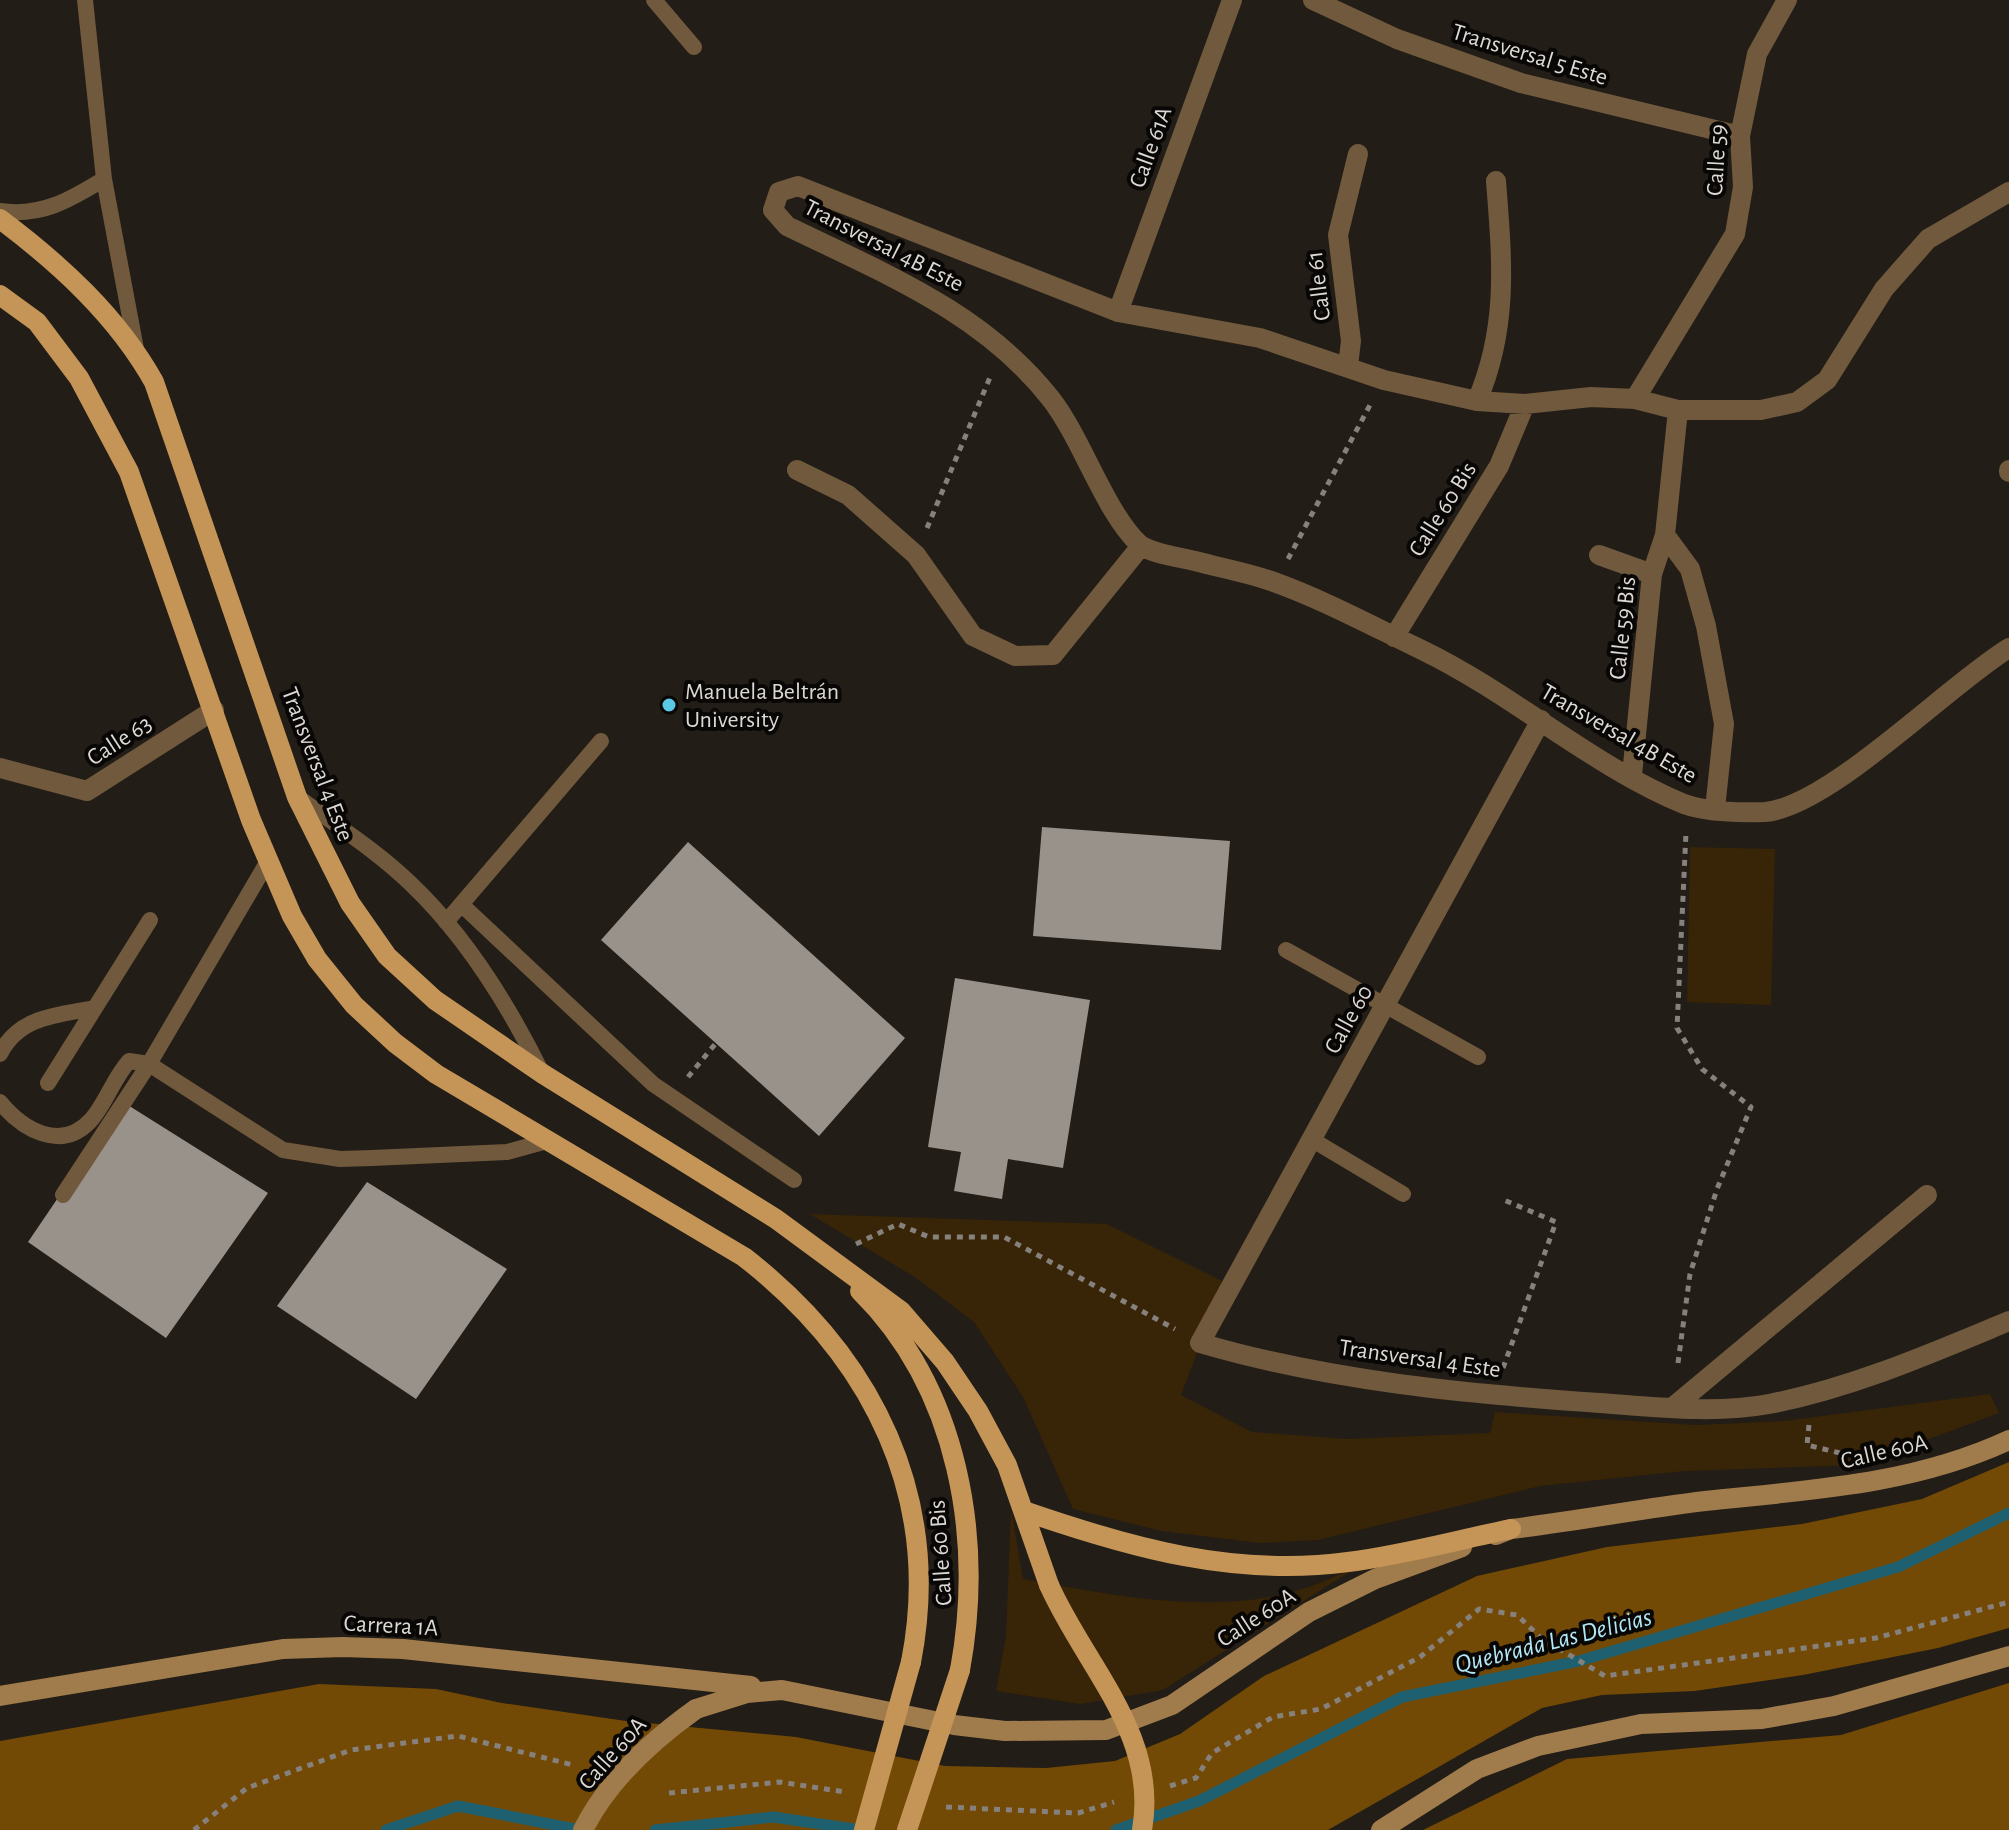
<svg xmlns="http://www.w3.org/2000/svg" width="2009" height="1830" font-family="'Alegreya Sans',sans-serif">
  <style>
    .green { fill: #382407 }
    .forest { fill: #724905 }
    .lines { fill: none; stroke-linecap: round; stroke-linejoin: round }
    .stream { stroke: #1f6070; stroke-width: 11 }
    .building { fill: #99928b }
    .path { stroke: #86817c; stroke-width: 5; stroke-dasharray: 6 6; stroke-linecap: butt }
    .lane { stroke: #70593d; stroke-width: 16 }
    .street { stroke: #70593d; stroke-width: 20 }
    .secondary { stroke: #a07b4c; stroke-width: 20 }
    .primary { stroke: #c59557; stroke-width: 20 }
    .secondary-bridge { stroke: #a07b4c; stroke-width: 20 }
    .primary-bridge { stroke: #c59557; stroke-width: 20 }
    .poi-dot { fill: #59c8e5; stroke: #090706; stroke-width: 3 }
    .labels { text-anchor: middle; stroke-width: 8; stroke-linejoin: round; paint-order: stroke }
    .street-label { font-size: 24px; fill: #dcd8d4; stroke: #090706 }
    .poi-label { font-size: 24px; fill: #dcd8d4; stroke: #090706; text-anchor: start }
    .water-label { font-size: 26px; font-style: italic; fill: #b2e7f7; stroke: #090706 }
  </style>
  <rect width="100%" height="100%" fill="#221d17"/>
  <path class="green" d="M1690,847L1775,849L1771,1005L1687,1002Z
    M810,1214L1107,1224L1224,1282L1181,1395L1252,1432L1348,1439L1490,1433L1495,1412L1696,1425L1784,1421L1990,1394L1999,1413L1859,1465L1685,1471L1540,1486L1318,1540L1260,1543L1161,1531L1073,1509L1023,1397L974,1322L916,1278Z
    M1011,1509L1023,1579C1112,1595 1209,1616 1299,1590C1320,1584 1342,1573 1362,1564L1163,1690L1080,1704L996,1691L1006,1636Z"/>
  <path class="forest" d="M2009,1462V1628L1938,1648L1803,1675L1695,1691L1602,1695L1542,1708L1328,1830H0V1741L319,1684L436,1689L502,1703L626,1721L796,1737L945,1766L1046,1768L1115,1761L1180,1734L1264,1676L1477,1576L1607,1547L1802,1524L1922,1499Z
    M2009,1683V1830H1423L1567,1759L1841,1735Z"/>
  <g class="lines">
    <path class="stream" d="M386,1830L458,1806L580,1830
      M655,1830L773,1817L861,1830
      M1116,1830L1199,1801L1402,1697L1579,1661L1898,1567L2009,1513"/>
  </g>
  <path class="building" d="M1042,827L1230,841L1221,950L1033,936Z
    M688,842L905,1038L819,1136L601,940Z
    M955,978L1090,1000L1063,1168L1008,1159L1002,1199L954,1191L961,1152L928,1147Z
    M123,1102L268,1193L166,1338L28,1242Z
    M367,1182L507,1269L416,1399L277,1306Z"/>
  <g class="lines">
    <path class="path" d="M927,528L991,375
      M1288,559L1370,405
      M688,1077L716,1043
      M856,1244L898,1224L929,1237H1004L1175,1329
      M1678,1363L1690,1274L1717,1189L1751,1107L1702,1069L1677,1028L1686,832
      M1503,1368L1556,1222L1504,1200
      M1809,1425L1807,1445L1844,1454
      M1170,1786L1196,1778L1212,1753L1273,1717L1321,1709L1420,1657L1479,1609L1517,1615L1541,1638L1605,1676L1876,1638L2009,1602
      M669,1793L780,1782L845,1792
      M946,1807L1078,1813L1114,1802
      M194,1830L247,1788L351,1750L458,1736L573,1765"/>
    <path class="lane" d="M85,0L104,179L136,349
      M654,0L694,47
      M0,211C41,217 70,200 104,179
      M299,798C336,825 377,851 410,883C466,936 508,1004 542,1073
      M462,905L653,1084L794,1180
      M446,922L601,741
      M1286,950L1478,1057
      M0,1054C19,1016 58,1015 95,1008
      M48,1083L150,920
      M0,1102C22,1129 61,1153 91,1120C106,1103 113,1079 129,1061L149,1064L283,1150L340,1159L372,1158L507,1152L547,1141
      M1311,1139L1403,1194
      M63,1195L149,1064L268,861"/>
    <path class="street" d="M1313,0L1397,39L1521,83L1740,136
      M2009,192L1928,239L1884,289L1827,380L1797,402L1761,410H1678L1635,399L1591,397L1525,404L1477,401L1384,380L1260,338L1118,312L798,186L779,192L773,210L787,226C883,273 983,312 1051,399C1082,439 1105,512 1139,544C1151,554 1180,557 1195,561C1221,568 1249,573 1274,582C1324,600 1374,627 1422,650C1513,694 1592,766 1684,804C1706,812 1742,813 1765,812C1829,807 1948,685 2009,648
      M1118,312L1232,0
      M1348,366L1351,341L1338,235L1358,154
      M1635,399L1735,234L1743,187L1740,136L1757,54L1787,0
      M1477,401C1509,326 1502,259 1496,181
      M797,470L848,495L916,555L973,636L1015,656L1053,655L1141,546
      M2009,470V472
      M1665,535L1690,569L1706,626L1724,724L1715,809
      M1599,555L1652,574
      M1394,637L1499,466L1525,404
      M1541,720L1200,1343C1329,1381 1467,1394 1600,1403C1655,1407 1715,1414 1769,1404C1852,1388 1932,1353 2009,1321
      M0,768L87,791L214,710
      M1632,775L1652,574L1665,535L1678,410
      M1672,1408L1927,1195"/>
    <path class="secondary" d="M1496,1535L1511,1529C1576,1521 1640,1509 1705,1501C1809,1490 1912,1485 2009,1440
      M0,1696L283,1649L343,1647L403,1649L751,1686
      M696,1709L747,1693L782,1690L954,1725L1005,1731L1106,1730L1172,1705L1309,1612L1375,1579L1462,1547
      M1381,1830L1477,1769L1538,1746L1641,1724L1762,1719L1834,1706L2009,1656"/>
    <path class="primary" d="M0,219C60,264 117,316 154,382L297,797L350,903L387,956L435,1000L543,1074L776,1219L901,1311L945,1362L978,1411L1007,1465L1049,1585
      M0,295L37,322L79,378L129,472L251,820L292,916L317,959L354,1005L395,1043L436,1074L744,1257C873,1357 943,1498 911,1662
      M860,1291C959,1389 984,1538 960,1670
      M1024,1511C1131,1548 1234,1577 1348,1562C1403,1555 1457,1540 1511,1529"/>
    <path class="secondary-bridge" d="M583,1830C608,1780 651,1741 696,1709"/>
    <path class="primary-bridge" d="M1049,1585C1085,1666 1159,1735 1142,1830
      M864,1830L911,1662
      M907,1830L960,1670"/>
  </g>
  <circle class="poi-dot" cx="669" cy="705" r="8"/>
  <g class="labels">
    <g class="street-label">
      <text transform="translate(1530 54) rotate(17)" y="8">Transversal 5 Este</text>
      <text transform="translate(1150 147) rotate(-70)" y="8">Calle 61A</text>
      <text transform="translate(1716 160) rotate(-87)" y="8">Calle 59</text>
      <text transform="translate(884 245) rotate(27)" y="8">Transversal 4B Este</text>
      <text transform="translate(1318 286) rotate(-97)" y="8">Calle 61</text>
      <text transform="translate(1442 509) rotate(-58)" y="8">Calle 60 Bis</text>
      <text transform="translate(1622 628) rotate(-84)" y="8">Calle 59 Bis</text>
      <text transform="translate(1619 733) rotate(30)" y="8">Transversal 4B Este</text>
      <text transform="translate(119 740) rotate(-33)" y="8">Calle 63</text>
      <text transform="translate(318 764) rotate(69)" y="8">Transversal 4 Este</text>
      <text transform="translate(1348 1019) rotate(-61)" y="8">Calle 60</text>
      <text transform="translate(1420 1358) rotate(8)" y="8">Transversal 4 Este</text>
      <text transform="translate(1884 1451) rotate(-13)" y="8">Calle 60A</text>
      <text transform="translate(940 1553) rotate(-94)" y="8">Calle 60 Bis</text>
      <text transform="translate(1256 1617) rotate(-33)" y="8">Calle 60A</text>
      <text transform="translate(391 1625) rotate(3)" y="8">Carrera 1A</text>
      <text transform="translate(612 1753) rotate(-48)" y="8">Calle 60A</text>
    </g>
    <g class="poi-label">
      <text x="685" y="699">Manuela Beltrán<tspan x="685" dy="28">University</tspan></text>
    </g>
    <g class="water-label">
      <text transform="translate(1553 1640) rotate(-14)" y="9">Quebrada Las Delicias</text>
    </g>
  </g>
</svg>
